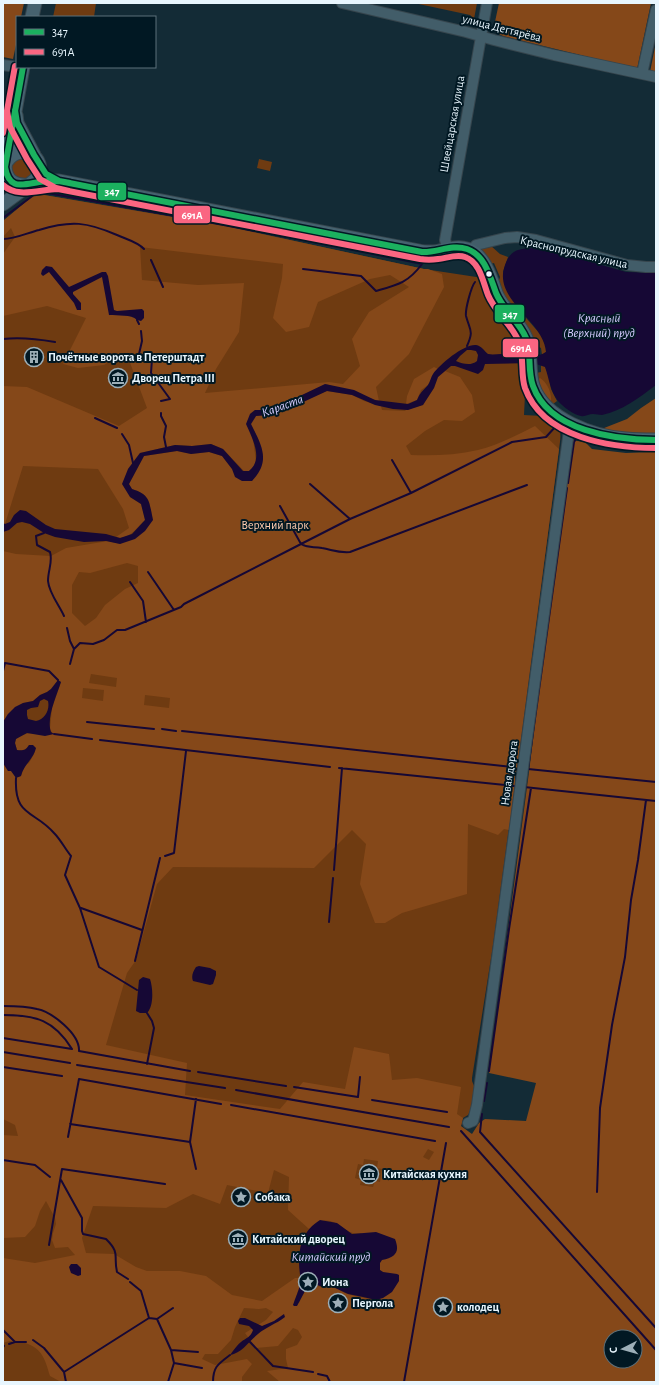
<svg xmlns="http://www.w3.org/2000/svg" width="659" height="1385" font-family="'Alegreya Sans',sans-serif">
  <style>
    .green { fill: #6f3b11 }
    .forest { fill: #854819; fill-rule: evenodd }
    .water { fill: #160835; fill-rule: evenodd }
    .lines { fill: none; stroke-linecap: round; stroke-linejoin: round }
    .stream { stroke: #160835; stroke-width: 2 }
    .minor-casing { stroke: #36454d; stroke-width: 12 }
    .major-casing { stroke: #36454d; stroke-width: 15 }
    .minor { stroke: #425d69; stroke-width: 10 }
    .major { stroke: #46626f; stroke-width: 13 }
    .bus-1-casing { stroke: #011823; stroke-width: 9 }
    .bus-2-casing { stroke: #011823; stroke-width: 9 }
    .bus-1 { stroke: #1bb15f; stroke-width: 6 }
    .bus-2 { stroke: #fa6682; stroke-width: 6 }
    .bus-dot { fill: #e8f6fe; stroke: #011823; stroke-width: 1.5 }
    .labels { text-anchor: middle; stroke-width: 4; stroke-linejoin: round; paint-order: stroke }
    .street-label { font-size: 12px; fill: #e8f6fe; stroke: #011823 }
    .poi-label { font-size: 12px; font-weight: bold; fill: #e8f6fe; stroke: #011823; text-anchor: start }
    .park-label { font-size: 12px; fill: #fecbad; stroke: #011823 }
    .water-label { font-size: 13px; font-style: italic; fill: #d3cafd; stroke: #011823 }
    .line-badge { stroke: #011823; stroke-width: 1.5 }
    .badge-label { font-size: 11px; text-anchor: middle; font-weight: bold; fill: #fff }
  </style>
  <rect width="100%" height="100%" fill="#132b36"/>
  <path class="green" d="M56,3H96L94,17H53Z
    M414,3H477L474,19L470,15Z
    M25,156L35,167L29,180L14,179L9,165L12,160Z
    M259,159L272,162L270,171L257,168Z
    M44,195L225,226L424,269L483,278L498,310L523,344L526,374L524,415L542,416L558,426C562,433 560,441 559,449L517,769L515,774V783L492,952L472,1078V1081L474,1086L471,1109L468,1115L463,1118L461,1126L415,1382H3V221L33,196Z
    M490,245L500,254L508,257L503,272L520,311L541,335L546,346V352L542,355L541,348L536,345L526,325L509,304L498,283L500,277L494,263L489,264L475,251Z
    M541,365L545,366L549,377L551,389L557,401L552,405L541,390L536,373L541,372Z"/>
  <path class="forest" d="M3,3H24L21,17H17V40L13,59L3,57Z
    M499,3H651L637,69L503,36L493,31Z
    M656,42V73L650,72Z
    M44,195L225,226L424,269H428L442,274L444,287L409,354L376,387L379,401L326,384L281,405L265,410H255L250,414L256,462L253,467L249,471H244L223,449L211,444L192,446L175,445L140,453L128,469L130,497L141,504L145,520C137,527 129,541 116,537L129,528L123,509L98,469L23,466L5,524L3,523V386L27,387L119,426L147,408L129,360L119,356L104,365L78,368L63,364L86,318L47,306L3,316V254L15,237L11,228L3,237V221L33,196ZM140,247L283,264L282,278L273,318L286,332L309,327L318,302L370,279L390,275L409,287L369,312L352,339L360,366L343,384L329,382L205,393L216,369L239,332L244,283L198,285L142,280Z
    M434,367L438,369L434,374L428,385L421,390L417,400L406,404L407,396L414,379Z
    M445,371L460,377L472,395L475,412L462,421L444,420L425,431L406,446L411,455C433,456 456,455 478,450C498,445 517,435 535,426L559,449L517,769L515,774V783L509,830L504,829L498,835L468,824L467,894L402,913L385,923H375L360,884L366,844L352,830L314,868L173,867L157,884L136,960L127,973L106,1045L187,1063L185,1095L280,1109L303,1082L345,1089L354,1047L389,1054L392,1080L417,1078L461,1087L457,1114L463,1118L461,1126L472,1134L479,1123L485,1119L526,1121L536,1083L489,1073L529,772L570,440L585,442L592,449L626,453L656,452V1382H280L267,1371L288,1368L286,1359V1349L297,1345L302,1337L298,1330L293,1328L278,1346L256,1348L245,1333L266,1320L273,1312L266,1308L259,1309L244,1308L235,1327L231,1340L218,1354H205L202,1359L215,1365L247,1359L252,1364L242,1377V1382H61L50,1376C45,1359 42,1348 25,1343C17,1340 11,1340 3,1343V1258L35,1263L75,1255L68,1247L55,1248L52,1240L53,1233L56,1224L55,1218L46,1201L40,1211L35,1226L25,1237L3,1238V1135L18,1136L15,1125L3,1119V763L8,771H11L19,777L21,776L25,765L29,763L35,752L29,745C26,750 23,751 17,750L15,743L16,739C31,728 38,737 53,734L50,729L52,708L61,682L58,680L51,689L47,692L40,695L33,701L23,703L8,714L3,722V551L16,554L51,556L66,548L108,541L120,544L153,520C149,502 151,495 132,489L129,484L144,456L177,451L191,454L209,452L222,456L232,469L252,481L263,455L258,439L251,424L256,416L269,415L327,391L352,395L364,401L381,406L382,410L405,411L406,410L423,405L434,388L438,377ZM127,563L138,566V583L125,589L105,605L96,618L85,626L72,613V585L79,572L90,573ZM91,674L117,678L116,687L89,683ZM83,688L104,690L103,701L82,698ZM145,695L170,698L169,708L144,705ZM428,1149L434,1152L429,1160L423,1157ZM364,1159L378,1161L377,1168L382,1169L380,1182L375,1181L373,1187L360,1185L361,1180L355,1178L358,1164L363,1165ZM274,1170L289,1177L288,1210L309,1229C334,1206 341,1237 361,1233L387,1259H382L380,1262V1270L383,1272L376,1300C367,1298 357,1297 348,1294C343,1293 339,1289 334,1287C329,1286 326,1288 322,1287C307,1284 305,1290 299,1303L296,1297L300,1285L301,1278H295L262,1301L232,1295L206,1276L180,1271H147L136,1267L114,1254L86,1253L82,1238L93,1206L166,1208L193,1194L220,1204L227,1185L268,1193ZM611,1337H635V1361H611Z
    M540,378C547,382 552,393 551,401L548,402L536,381Z
    M656,398V433L625,434L599,430L627,419L641,408Z"/>
  <path class="water" d="M534,248L552,251L626,272L656,273V385C640,397 622,411 602,415C599,415 596,414 593,414C589,414 585,417 581,416C574,415 562,406 558,401C550,391 549,378 545,367L533,363L485,364L483,370L478,374L455,366H451L438,377L434,388L423,405L408,410L393,409L375,405L352,395L327,391L284,411L269,415L256,416L251,424C262,446 271,461 252,481H242L235,477L232,469L222,456L209,452L191,454L177,451L144,456L129,484L132,489C151,495 149,502 153,520L145,531L135,539L120,544L106,541L84,542L55,537L44,533L30,524L22,522L17,523L9,530L3,532V523L5,524L10,522L14,515L20,510L26,511L46,525L55,529L106,534L120,538L132,534L145,520L141,504L130,497L122,484L128,469L140,453L175,445L192,446L211,444L223,449L243,471H249C264,459 252,438 246,424L250,414L255,410H265L281,405L325,384L354,390L375,400L408,404L417,400C421,391 422,392 428,385C430,382 431,377 433,374C440,364 464,344 476,345C482,346 484,351 488,354C493,355 497,354 501,354C515,354 535,360 546,352C544,320 492,300 505,265C511,249 518,249 534,248ZM467,350H471L476,351L478,355L477,361C471,366 463,364 456,361L460,356Z
    M46,266L52,267L69,287L102,272H106L108,276L114,310L117,311L142,309L144,311V318L141,321L137,320C131,314 118,316 109,315L102,277L73,292V294L81,303V310H77L74,303L49,272L43,276L41,274L42,270Z
    M58,680L61,682C57,695 46,718 51,732L54,734L45,736L27,733L16,739L15,743L17,750C23,751 26,750 29,745H33L36,748C33,760 24,764 21,776L16,778L11,771H8L3,763V722L8,714L15,707L23,703L33,701L40,695L47,692L51,689ZM44,699L48,701C50,710 45,719 36,721L28,719L27,715V710L31,708L38,707L40,701Z
    M199,966L210,968L216,971V975L213,984L210,985L193,981C191,976 193,972 196,967Z
    M143,977L150,979C153,988 154,1006 147,1013H140L136,1011L139,980Z
    M320,1220L337,1223L352,1234L376,1232L395,1239C400,1252 396,1257 382,1260L380,1263V1270L383,1272L397,1274L399,1275V1281L392,1292L383,1298L376,1300L363,1297L348,1294L333,1287L328,1286L323,1287L317,1285L310,1286L305,1291L297,1306H294L293,1305C295,1298 299,1291 300,1284C301,1277 299,1270 299,1263C299,1244 304,1230 320,1220Z
    M71,1264H77L81,1268V1275L78,1276L71,1273L69,1267Z
    M284,1314L285,1317C276,1324 266,1327 258,1334C248,1342 242,1353 230,1355C233,1351 237,1345 241,1342C246,1338 251,1337 253,1330L249,1326L239,1324L238,1321L240,1318H245L262,1326L274,1321Z"/>
  <g class="lines">
    <path class="stream" d="M3,218L35,194L47,193C172,215 297,238 422,264C408,283 397,285 376,291L361,276L303,269
      M3,239C15,239 27,233 39,230C71,220 87,222 117,235C126,239 138,242 144,249
      M151,260L163,287
      M137,320L139,324
      M141,331L142,341L139,354L152,359L151,373L170,399L161,401
      M3,339C20,337 38,339 55,342
      M467,346C474,330 470,331 466,316C465,310 471,287 475,282
      M161,413V416L166,426L164,437L166,447
      M541,417L556,426
      M95,418L117,428
      M122,434L129,445L133,463
      M392,460L411,493
      M568,483L574,442L578,436C606,448 626,450 656,450
      M567,488L528,769L656,782
      M280,506L301,544L350,519L310,484
      M350,519L411,493L512,442L546,437L556,426L560,428
      M44,533L36,536L37,545L50,552C53,562 48,570 48,581C49,593 59,605 64,616
      M148,572L174,610
      M130,582L143,601L146,622
      M67,628L70,641L74,649L70,664
      M74,649L80,643L93,644L104,640L117,630H125L181,607L184,604L301,544C310,549 313,546 322,548C333,550 338,553 350,552L527,485
      M3,671L5,663L49,671L58,680
      M87,722L154,729
      M162,729L176,731
      M182,731L512,767
      M54,734L92,739
      M100,740L330,767
      M339,768L514,786
      M16,778C14,817 34,810 54,833C61,840 65,849 71,856L65,875L80,908L99,967L137,990
      M524,787L656,801
      M165,856L174,853L186,751
      M334,870L342,768
      M81,908L142,930
      M329,922L333,878
      M135,961L160,858
      M3,1006C14,1006 26,1006 37,1009C52,1012 80,1034 79,1051L190,1071
      M147,1013L152,1021L154,1028L147,1064
      M3,1015C36,1015 54,1020 72,1049
      M3,1038L72,1049
      M3,1052L70,1063
      M77,1065L225,1088
      M3,1067L62,1076
      M489,1071L509,929L531,788
      M198,1072L286,1086
      M294,1087L358,1097L360,1077
      M236,1090L449,1127
      M196,1099L190,1142L196,1169
      M372,1100L447,1112
      M484,1101L487,1083
      M231,1105L435,1141
      M482,1114L480,1132L656,1328
      M70,1124L190,1142
      M461,1131L656,1350
      M68,1137L79,1079L221,1104
      M3,1160L35,1165L50,1177
      M61,1180L82,1218V1231L83,1234L106,1239C121,1254 113,1255 117,1272L128,1279
      M597,1192L600,1108L612,1025L625,957L631,900L638,860L646,800
      M49,1245L62,1169L165,1184
      M130,1282L141,1291L149,1318
      M157,1319L173,1308
      M3,1330L15,1342
      M33,1340L44,1348L64,1372L149,1318L157,1319L171,1350L174,1363L168,1382
      M250,1342L273,1366L313,1372
      M9,1344L15,1342H26
      M3,1345L4,1346L3,1347
      M171,1350L198,1352
      M174,1363L202,1368
      M64,1372L66,1382
      M318,1374L327,1376L330,1382
      M213,1382C213,1367 218,1364 230,1355
      M404,1382L446,1143"/>
    <g class="minor-casing">
      <path id="minor" d="M342,3L466,32L494,40L554,55L656,77
        M3,65L23,68
        M642,74L656,10
        M448,249L445,240L487,3
        M471,251L476,245L505,238L517,237L536,240L627,265L646,267H656
        M468,1123L473,1121L477,1105L570,423"/>
    </g>
    <g class="major-casing">
      <path id="major" d="M32,17L35,3
        M23,67L5,167C6,181 15,186 28,185
        M16,115L17,123L34,155
        M7,161C21,141 48,158 37,177C36,180 32,182 30,184
        M3,204L30,184L42,181H59L419,251C422,252 427,252 431,252C442,252 455,245 467,249C484,254 491,278 496,293C503,310 519,321 526,338C532,353 528,370 533,386C544,419 594,437 626,439C636,440 646,440 656,440"/>
    </g>
    <use href="#minor" class="minor"/>
    <use href="#major" class="major"/>
    <g class="bus-1-casing">
      <path id="bus-1" d="M23,67L5,167C9,190 21,185 39,182C46,181 52,181 59,181L422,252C436,253 452,244 467,249C485,255 490,277 496,293C503,310 519,321 526,338C532,353 527,370 533,386C549,431 615,440 656,440
        M15,110L17,123L34,155L46,174L59,181L70,183"/>
    </g>
    <g class="bus-2-casing">
      <path id="bus-2" d="M7,111L10,127L27,159L40,179L56,188L69,191
        M3,133L15,66
        M3,185C18,199 40,189 58,189L420,259C426,260 432,260 438,259C447,258 457,254 465,257C480,262 483,282 488,295C495,312 511,324 518,340C525,356 520,373 525,388C543,438 611,448 656,448"/>
    </g>
    <use href="#bus-1" class="bus-1"/>
    <use href="#bus-2" class="bus-2"/>
  </g>
  <defs>
    <g id="building-ring" transform="scale(1)"><circle r="9.5" fill="#011823" stroke="#9dafb8" stroke-width="1.5"/><path d="M-4-6H4V6H1V3H-1V6H-4ZM-2.5-4.3h1.7v1.8h-1.7ZM.8-4.3h1.7v1.8H.8ZM-2.5-1h1.7V.8h-1.7ZM.8-1h1.7V.8H.8Z" fill="#9dafb8"/></g>
    <g id="museum-ring" transform="scale(1)"><circle r="9.5" fill="#011823" stroke="#9dafb8" stroke-width="1.5"/><path d="M0-6L6-3V-2H-6V-3ZM-5-1h2V3h-2ZM-1-1h2V3h-2ZM3-1h2V3H3ZM-6 4H6V6H-6Z" fill="#9dafb8"/></g>
    <g id="sight-ring" transform="scale(1)"><circle r="9.5" fill="#011823" stroke="#9dafb8" stroke-width="1.5"/><path d="M0-6L1.8-2.2L6-1.7L2.9 1.2L3.7 5.4L0 3.3L-3.7 5.4L-2.9 1.2L-6-1.7L-1.8-2.2Z" fill="#9dafb8"/></g>
  </defs>
  <g fill-rule="evenodd">
    <use href="#building-ring" x="34" y="357"/>
    <use href="#museum-ring" x="118" y="378"/>
    <use href="#museum-ring" x="369" y="1174"/>
    <use href="#sight-ring" x="241" y="1197"/>
    <use href="#museum-ring" x="238" y="1239"/>
    <use href="#sight-ring" x="308" y="1282"/>
    <use href="#sight-ring" x="338" y="1303"/>
    <use href="#sight-ring" x="443" y="1307"/>
  </g>
  <circle class="bus-dot" cx="489" cy="274" r="3.5"/>
  <g class="labels">
    <g class="street-label">
      <text transform="translate(502 28) rotate(14)" y="4">улица Дегтярёва</text>
      <text transform="translate(452 124) rotate(-80)" y="4">Швейцарская улица</text>
      <text transform="translate(574 252) rotate(13)" y="4">Краснопрудская улица</text>
      <text transform="translate(509 773) rotate(-82)" y="4">Новая дорога</text>
    </g>
    <g class="poi-label">
      <text x="48" y="361">Почётные ворота в Петерштадт</text>
      <text x="132" y="382">Дворец Петра III</text>
      <text x="383" y="1178">Китайская кухня</text>
      <text x="255" y="1201">Собака</text>
      <text x="252" y="1243">Китайский дворец</text>
      <text x="322" y="1286">Иона</text>
      <text x="352" y="1307">Пергола</text>
      <text x="457" y="1311">колодец</text>
    </g>
    <g class="park-label">
      <text x="275" y="529">Верхний парк</text>
    </g>
    <g class="water-label">
      <text x="599" y="322">Красный<tspan x="599" dy="15">(Верхний) пруд</tspan></text>
      <text transform="translate(282 405) rotate(-20)" y="5">Караста</text>
      <text x="331" y="1261">Китайский пруд</text>
    </g>
  </g>
  <g class="line-badge">
    <rect x="97" y="182" width="30" height="19" rx="4" fill="#1bb15f"/>
    <rect x="173" y="205" width="38" height="19" rx="4" fill="#fa6682"/>
    <rect x="494" y="304" width="31" height="19" rx="4" fill="#1bb15f"/>
    <rect x="502" y="338" width="37" height="20" rx="4" fill="#fa6682"/>
  </g>
  <g class="badge-label">
    <text x="112" y="195">347</text>
    <text x="192" y="219">691А</text>
    <text x="510" y="318">347</text>
    <text x="521" y="352">691А</text>
  </g>
  <rect width="659" height="1385" fill="none" stroke="#e8f6fe" stroke-width="8"/>
  <rect x="16" y="16" width="140" height="52" fill="#011823" stroke="#5d717b"/>
  <rect x="24" y="29" width="20" height="6" fill="#1bb15f" stroke="#5d717b"/>
  <text x="52" y="36" font-size="12" fill="#e8f6fe">347</text>
  <rect x="24" y="49" width="20" height="6" fill="#fa6682" stroke="#5d717b"/>
  <text x="52" y="56" font-size="12" fill="#e8f6fe">691А</text>
  <g transform="translate(623 1349) rotate(264)"><circle r="19" fill="#011823" stroke="#5d717b"/>
  <path d="M0-3L7 15L0 10L-7 15Z" fill="#9dafb8"/>
  <text y="-6" font-size="11" font-weight="bold" text-anchor="middle" fill="#e8f6fe">С</text>
  </g>
</svg>
